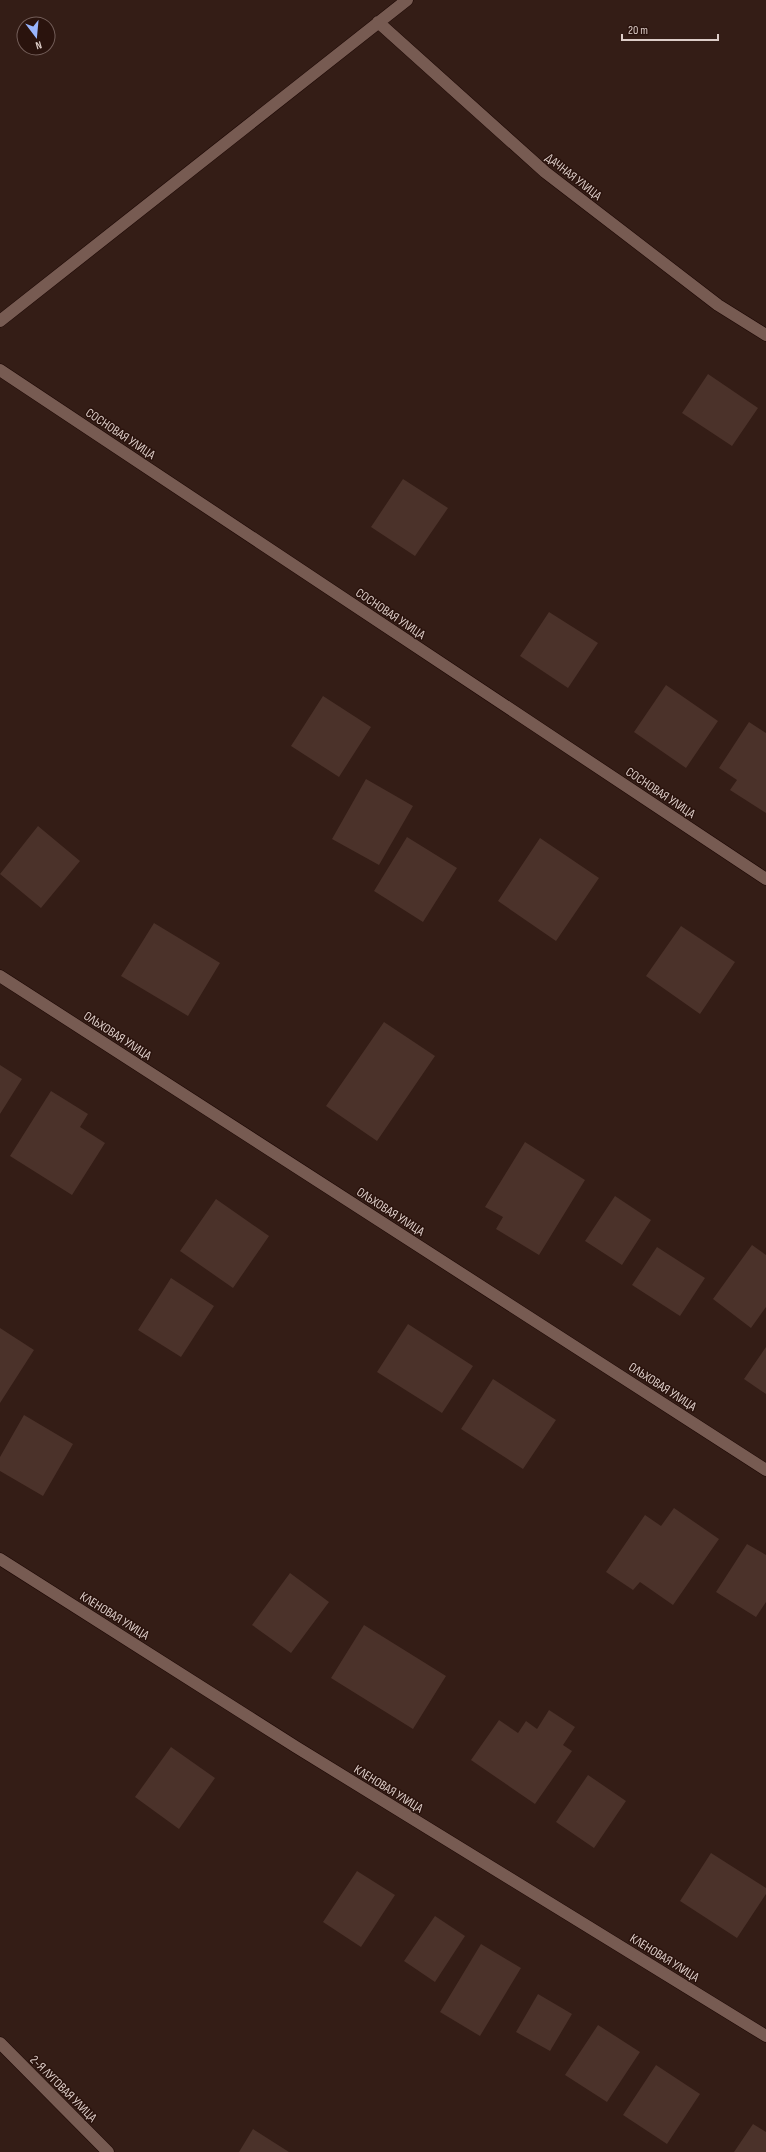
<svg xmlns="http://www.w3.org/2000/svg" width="766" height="2152" font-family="'Sofia Sans Condensed',sans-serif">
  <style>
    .building { fill: #4b322a }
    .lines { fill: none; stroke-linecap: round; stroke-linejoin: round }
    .minor-casing { stroke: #1b0603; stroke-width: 13 }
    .minor { stroke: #775b52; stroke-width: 12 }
    .labels { text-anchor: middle; stroke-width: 3; stroke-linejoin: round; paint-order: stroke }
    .street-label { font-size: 13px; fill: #ddcdc8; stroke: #2a130d }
  </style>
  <rect width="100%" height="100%" fill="#341d16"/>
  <path class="building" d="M708,374L758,408L732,446L682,413Z
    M403,479L448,508L415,556L371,527Z
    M549,612L598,643L568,688L520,656Z
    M666,685L718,721L686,768L634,732Z
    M323,696L371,727L339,777L291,746Z
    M749,722L766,733V813L730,790L737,780L719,768Z
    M366,779L413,806L379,865L332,839Z
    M38,826L80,861L41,908L0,874Z
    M407,837L457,868L423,922L374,891Z
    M540,838L599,878L556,941L498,901Z
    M154,923L220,963L188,1016L121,976Z
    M681,926L735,962L700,1014L646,976Z
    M384,1022L435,1056L377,1141L326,1106Z
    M0,1065L22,1079L0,1114Z
    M51,1091L88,1114L80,1127L105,1143L72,1195L10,1156Z
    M525,1142L585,1180L539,1255L496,1229L503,1217L485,1207Z
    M615,1196L651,1220L622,1265L585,1241Z
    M216,1199L269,1236L233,1288L180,1251Z
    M752,1245L766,1255V1307L751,1328L713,1299Z
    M657,1247L705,1278L680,1316L632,1285Z
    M171,1278L214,1306L181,1357L138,1330Z
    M408,1324L473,1366L442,1413L377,1372Z
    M0,1328L34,1350L0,1403Z
    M766,1347V1394L744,1379Z
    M493,1379L556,1420L523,1469L461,1429Z
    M24,1415L73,1444L43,1496L0,1471V1457Z
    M674,1508L719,1539L673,1605L640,1582L633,1590L606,1572L645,1515L661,1526Z
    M747,1544L766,1555V1602L756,1617L716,1592Z
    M290,1573L329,1602L291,1653L252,1625Z
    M364,1625L446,1676L413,1729L331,1678Z
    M549,1710L575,1727L563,1745L572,1751L535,1804L471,1760L499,1720L518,1733L526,1721L537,1729Z
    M171,1747L215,1778L179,1829L135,1797Z
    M588,1775L626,1801L594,1848L556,1822Z
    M711,1853L766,1888V1894L737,1938L680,1901Z
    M357,1871L395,1895L361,1947L323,1922Z
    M435,1916L465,1936L435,1982L404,1961Z
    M481,1944L521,1968L480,2036L440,2012Z
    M538,1994L572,2014L550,2051L516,2032Z
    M598,2025L640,2052L607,2102L565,2075Z
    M656,2065L700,2094L667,2144L623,2115Z
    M753,2124L766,2132V2152H734Z
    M253,2129L289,2152H239Z"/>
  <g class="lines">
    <g class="minor-casing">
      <path id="minor" d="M378,22L545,172L718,305L766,335
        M0,321L407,0
        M0,370L766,879
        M0,976L766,1470
        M0,1559L296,1747L766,2036
        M0,2043L108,2152"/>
    </g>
    <use href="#minor" class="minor"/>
  </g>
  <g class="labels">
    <g class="street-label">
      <text transform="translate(574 176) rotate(38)" y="5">ДАЧНАЯ УЛИЦА</text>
      <text transform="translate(121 433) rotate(34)" y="5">СОСНОВАЯ УЛИЦА</text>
      <text transform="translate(391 613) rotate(34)" y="5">СОСНОВАЯ УЛИЦА</text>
      <text transform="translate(661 792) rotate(34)" y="5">СОСНОВАЯ УЛИЦА</text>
      <text transform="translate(118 1035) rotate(33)" y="5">ОЛЬХОВАЯ УЛИЦА</text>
      <text transform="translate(391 1211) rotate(33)" y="5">ОЛЬХОВАЯ УЛИЦА</text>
      <text transform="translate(663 1386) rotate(33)" y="5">ОЛЬХОВАЯ УЛИЦА</text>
      <text transform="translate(115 1615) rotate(32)" y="5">КЛЕНОВАЯ УЛИЦА</text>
      <text transform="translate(389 1788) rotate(32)" y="5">КЛЕНОВАЯ УЛИЦА</text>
      <text transform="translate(665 1957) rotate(32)" y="5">КЛЕНОВАЯ УЛИЦА</text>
      <text transform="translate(64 2088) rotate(45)" y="5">2-Я ЛУГОВАЯ УЛИЦА</text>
    </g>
  </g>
  <g transform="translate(36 36) rotate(164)"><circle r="19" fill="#2a130d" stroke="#725d58"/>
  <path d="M0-3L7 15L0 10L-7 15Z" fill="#99b5fd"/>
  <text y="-6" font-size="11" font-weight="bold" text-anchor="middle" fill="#ddcdc8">N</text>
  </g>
  <path d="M622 34v6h96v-6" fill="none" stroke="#ddcdc8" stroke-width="2"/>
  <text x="628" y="34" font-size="12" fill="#ddcdc8" stroke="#2a130d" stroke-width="3" paint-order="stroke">20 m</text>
</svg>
